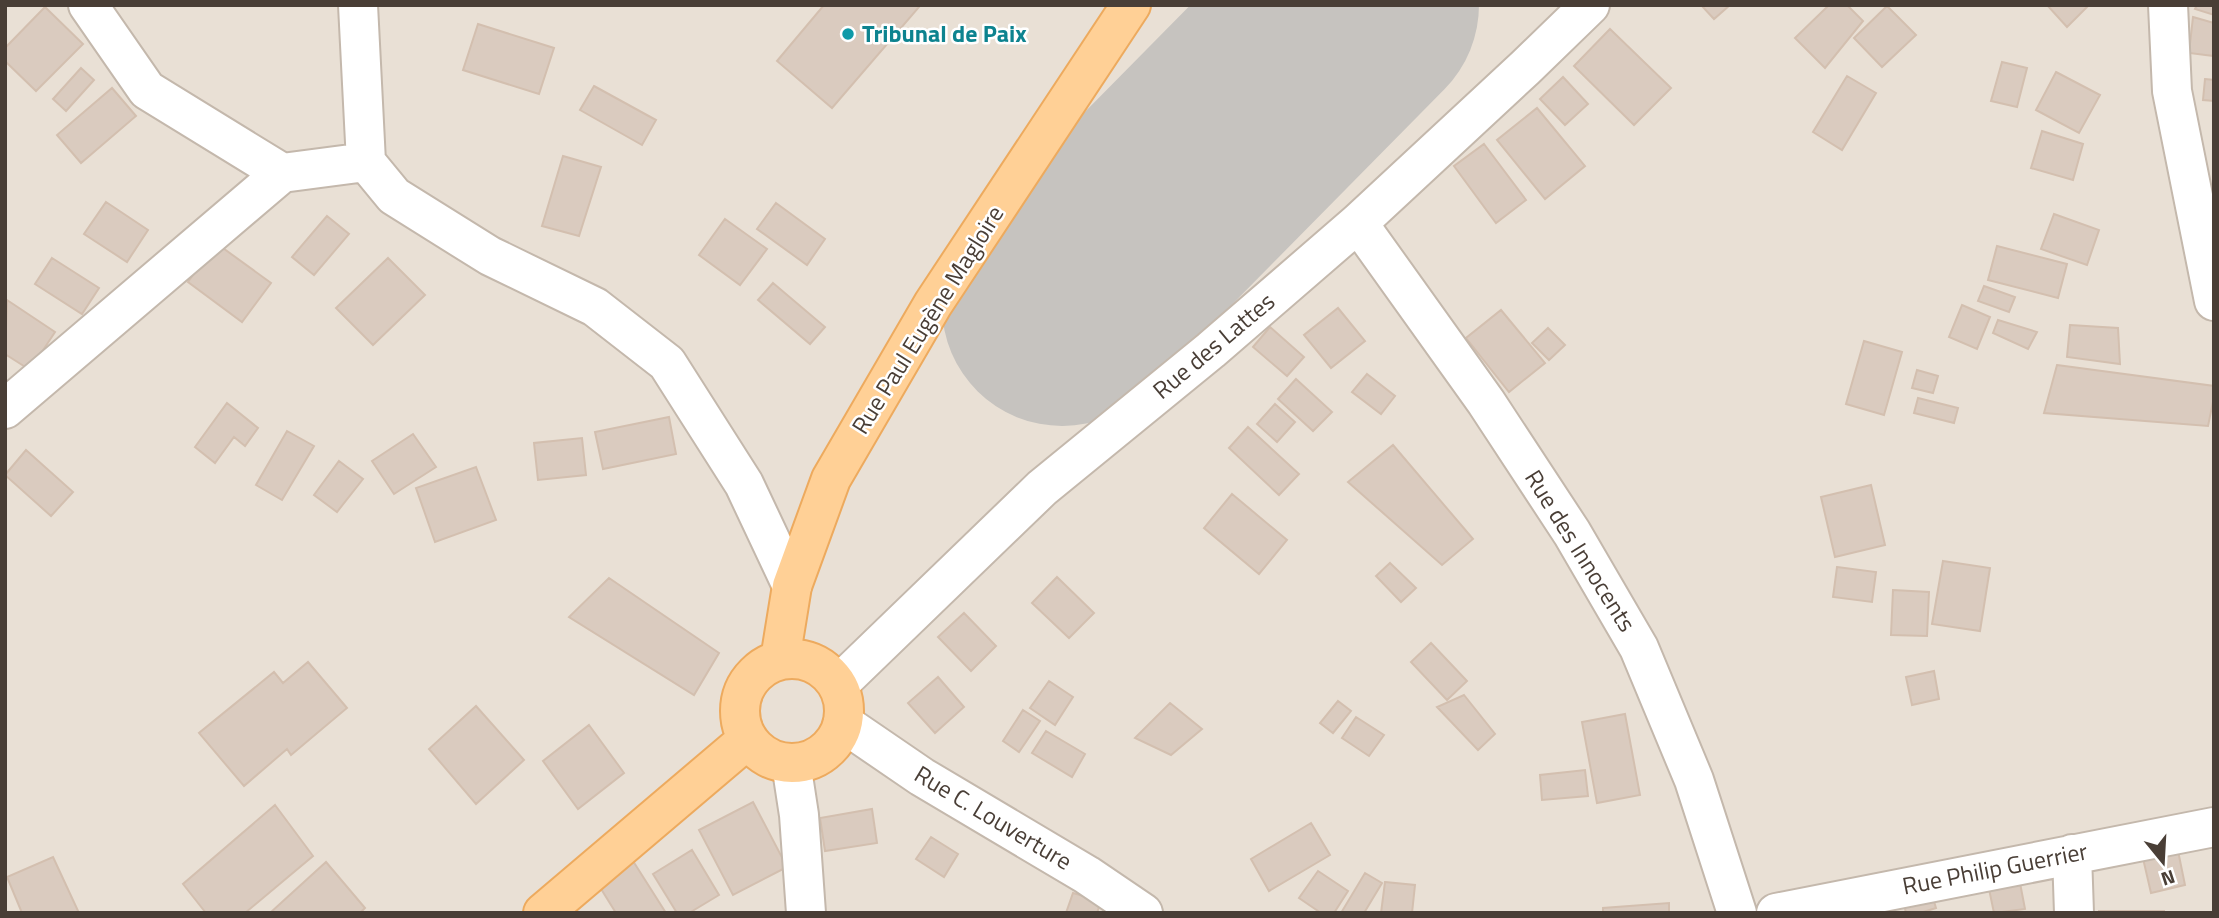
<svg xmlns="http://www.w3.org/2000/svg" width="2219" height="918" font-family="'Titillium Web',sans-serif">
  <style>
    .residential { fill: #e9e0d5 }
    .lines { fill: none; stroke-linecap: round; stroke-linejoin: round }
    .runway { stroke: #c6c3bf; stroke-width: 240 }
    .building { fill: #dacbbf; stroke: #d3bfaf; stroke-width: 2 }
    .minor-casing { stroke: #c4b8ac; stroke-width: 42 }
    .major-casing { stroke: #edaa5e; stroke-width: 42 }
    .minor { stroke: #fff; stroke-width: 38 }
    .major { stroke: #ffd096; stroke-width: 38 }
    .culture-dot { fill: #0f9aa8; stroke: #fff; stroke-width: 2.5 }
    .labels { text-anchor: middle; stroke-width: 5; stroke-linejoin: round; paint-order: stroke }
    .culture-label { font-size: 24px; font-weight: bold; fill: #0d838f; stroke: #fff; text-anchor: start }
    .street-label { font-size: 24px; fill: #493e36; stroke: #fff }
  </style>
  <rect width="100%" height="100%" fill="#f5efe7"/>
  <path class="residential" d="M5,5H2214V913H5Z"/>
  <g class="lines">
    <path class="runway" d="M1062,306L1359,5"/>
  </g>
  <path class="building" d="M824,5H916L919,7L832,108L777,61Z
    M1701,5H1730L1714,19Z
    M1829,5H1847L1863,21L1825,68L1795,38Z
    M2047,5H2089L2067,27Z
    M2197,5H2214V15L2195,9Z
    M1887,6L1916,35L1882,67L1854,38Z
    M45,7L83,44L36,91L5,61V48Z
    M2193,17L2214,23V56L2189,53Z
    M478,24L554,48L539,94L463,70Z
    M1610,29L1671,88L1634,125L1574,66Z
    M2002,62L2027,68L2017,107L1991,101Z
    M81,68L94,80L66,111L53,99Z
    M2056,72L2100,95L2079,133L2036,110Z
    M1847,76L1876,93L1842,150L1813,132Z
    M1563,77L1588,104L1565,125L1540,99Z
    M2205,79L2214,80V101L2203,100Z
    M594,86L656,120L642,145L580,110Z
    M112,88L136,116L81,163L57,135Z
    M1537,108L1585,166L1545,199L1497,140Z
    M2042,131L2083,144L2073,180L2031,168Z
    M1484,144L1526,200L1496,223L1454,166Z
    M563,156L601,167L579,236L542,226Z
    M106,202L148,230L127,262L84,234Z
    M776,203L825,239L807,265L757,229Z
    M2054,214L2099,230L2087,265L2041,249Z
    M327,216L349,234L314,275L292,257Z
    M725,219L767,249L740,285L699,255Z
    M216,243L271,283L242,322L188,282Z
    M1997,246L2067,264L2058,298L1988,280Z
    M52,258L99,288L82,314L35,284Z
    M388,258L425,295L373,345L336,308Z
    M773,283L825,327L810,344L758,300Z
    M1984,286L2015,297L2009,312L1978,301Z
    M7,300L55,332L30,370L5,354Z
    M1962,305L1990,317L1977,349L1949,337Z
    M1338,308L1365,341L1331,368L1304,335Z
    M1501,310L1545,363L1509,392L1466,338Z
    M1998,320L2037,332L2028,349L1993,333Z
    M2070,325L2118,328L2120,364L2067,357Z
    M1270,327L1304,357L1287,376L1253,347Z
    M1548,328L1565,345L1549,360L1532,343Z
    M1864,341L1902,352L1884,415L1846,404Z
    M2057,365L2214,386V397L2208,426L2044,413Z
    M1917,370L1938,376L1933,393L1912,388Z
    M1367,374L1395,396L1381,414L1352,392Z
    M1296,379L1332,412L1313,431L1278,399Z
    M1918,398L1958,408L1954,423L1914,413Z
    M227,403L258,428L245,446L234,437L215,463L195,447Z
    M1275,404L1295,422L1277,442L1257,424Z
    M669,417L676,454L603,469L595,432Z
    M1248,427L1299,474L1279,495L1229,448Z
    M287,431L314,446L282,500L256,485Z
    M413,434L436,467L394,494L372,461Z
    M582,438L586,475L538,480L534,443Z
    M1393,445L1473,539L1442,565L1348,482Z
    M26,450L73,492L51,516L5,475Z
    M339,461L363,479L337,512L314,495Z
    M476,467L496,520L435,542L416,488Z
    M1871,485L1885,545L1835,557L1821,497Z
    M1232,494L1287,540L1259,574L1204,528Z
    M1943,561L1990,568L1980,631L1932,624Z
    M1390,563L1416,588L1401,602L1376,576Z
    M1837,567L1876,572L1872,602L1833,597Z
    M1057,577L1094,613L1069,638L1032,603Z
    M609,578L719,653L694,695L569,617Z
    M1893,590L1929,592L1927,636L1891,635Z
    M964,613L996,646L971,671L938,637Z
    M1431,643L1467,681L1447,700L1411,662Z
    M308,662L347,708L291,755L287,749L244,786L199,733L274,672L283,683Z
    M1934,671L1939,699L1912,705L1906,677Z
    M938,677L964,707L935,733L908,703Z
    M1049,681L1073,697L1055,725L1030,708Z
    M1464,695L1495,734L1478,750L1437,707Z
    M1338,701L1351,711L1333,733L1320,723Z
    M1170,703L1202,729L1171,755L1135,738Z
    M476,706L524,760L476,804L429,749Z
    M1023,710L1040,721L1019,752L1003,741Z
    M1625,714L1640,795L1597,803L1582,722Z
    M1356,717L1384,735L1369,756L1342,738Z
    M589,725L624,773L578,809L543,761Z
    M1046,731L1085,754L1072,777L1032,753Z
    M1585,770L1588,796L1542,800L1540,775Z
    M753,802L787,867L733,895L699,830Z
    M275,805L313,856L245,913H206L183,884Z
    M872,809L877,843L825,851L820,818Z
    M1311,823L1330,855L1269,891L1251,859Z
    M931,837L958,854L944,877L916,859Z
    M2177,846L2185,885L2151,893L2142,854Z
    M692,850L719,895L689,913H677L653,874Z
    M53,857L79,913H22L7,877Z
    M633,861L666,913H616L598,884Z
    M326,862L365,908L360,913H270Z
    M1318,871L1348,891L1334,913H1321L1299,898Z
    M1365,873L1382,883L1364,913H1341Z
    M1385,882L1415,885L1412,913H1381Z
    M2020,883L2025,909L1994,913L1989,889Z
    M1930,888L1936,908L1920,913H1906L1902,896Z
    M1073,893L1101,901L1097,913H1066Z
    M1669,903V913H1603V908Z
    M2099,911H2164V913H2099Z"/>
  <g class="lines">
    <g class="minor-casing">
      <path id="minor" d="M88,5L147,90L282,173L366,162
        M358,5L366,162L394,196L490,256L595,307L667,363L744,484L792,586
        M2168,5L2172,91L2214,301
        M1358,223L1486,402L1572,533L1639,648L1694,780L1737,913
        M5,409L282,173
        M838,685L1042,488L1211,350L1358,223L1525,68L1590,5
        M843,723L922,777L1087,875L1143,913
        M791,763L799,815L806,913
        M2072,854L2074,913
        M1776,913L2214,827"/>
    </g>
    <g class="major-casing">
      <path id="major" d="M740 711a52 52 0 1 1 104 0a52 52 0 1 1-104 0Z
        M780,660L792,586L831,479L933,304L1131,5
        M543,913L748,739"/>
    </g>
    <use href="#minor" class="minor"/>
    <use href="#major" class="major"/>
  </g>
  <circle class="culture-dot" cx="848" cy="34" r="7"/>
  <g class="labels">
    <g class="culture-label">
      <text x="862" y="42">Tribunal de Paix</text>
    </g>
    <g class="street-label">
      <text transform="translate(928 320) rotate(-58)" y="8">Rue Paul Eugène Magloire</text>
      <text transform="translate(1214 346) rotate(-40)" y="8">Rue des Lattes</text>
      <text transform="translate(1580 551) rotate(58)" y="8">Rue des Innocents</text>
      <text transform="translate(993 818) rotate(31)" y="8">Rue C. Louverture</text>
      <text transform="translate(1995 869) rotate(-11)" y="8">Rue Philip Guerrier</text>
    </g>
  </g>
  <rect width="2219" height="918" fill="none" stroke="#493e36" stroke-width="14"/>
  <g transform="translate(2163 862) rotate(162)" stroke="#ffffff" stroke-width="5" paint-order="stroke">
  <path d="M0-5L12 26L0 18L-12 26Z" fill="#493e36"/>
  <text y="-10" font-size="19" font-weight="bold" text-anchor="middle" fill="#493e36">N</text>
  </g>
</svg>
